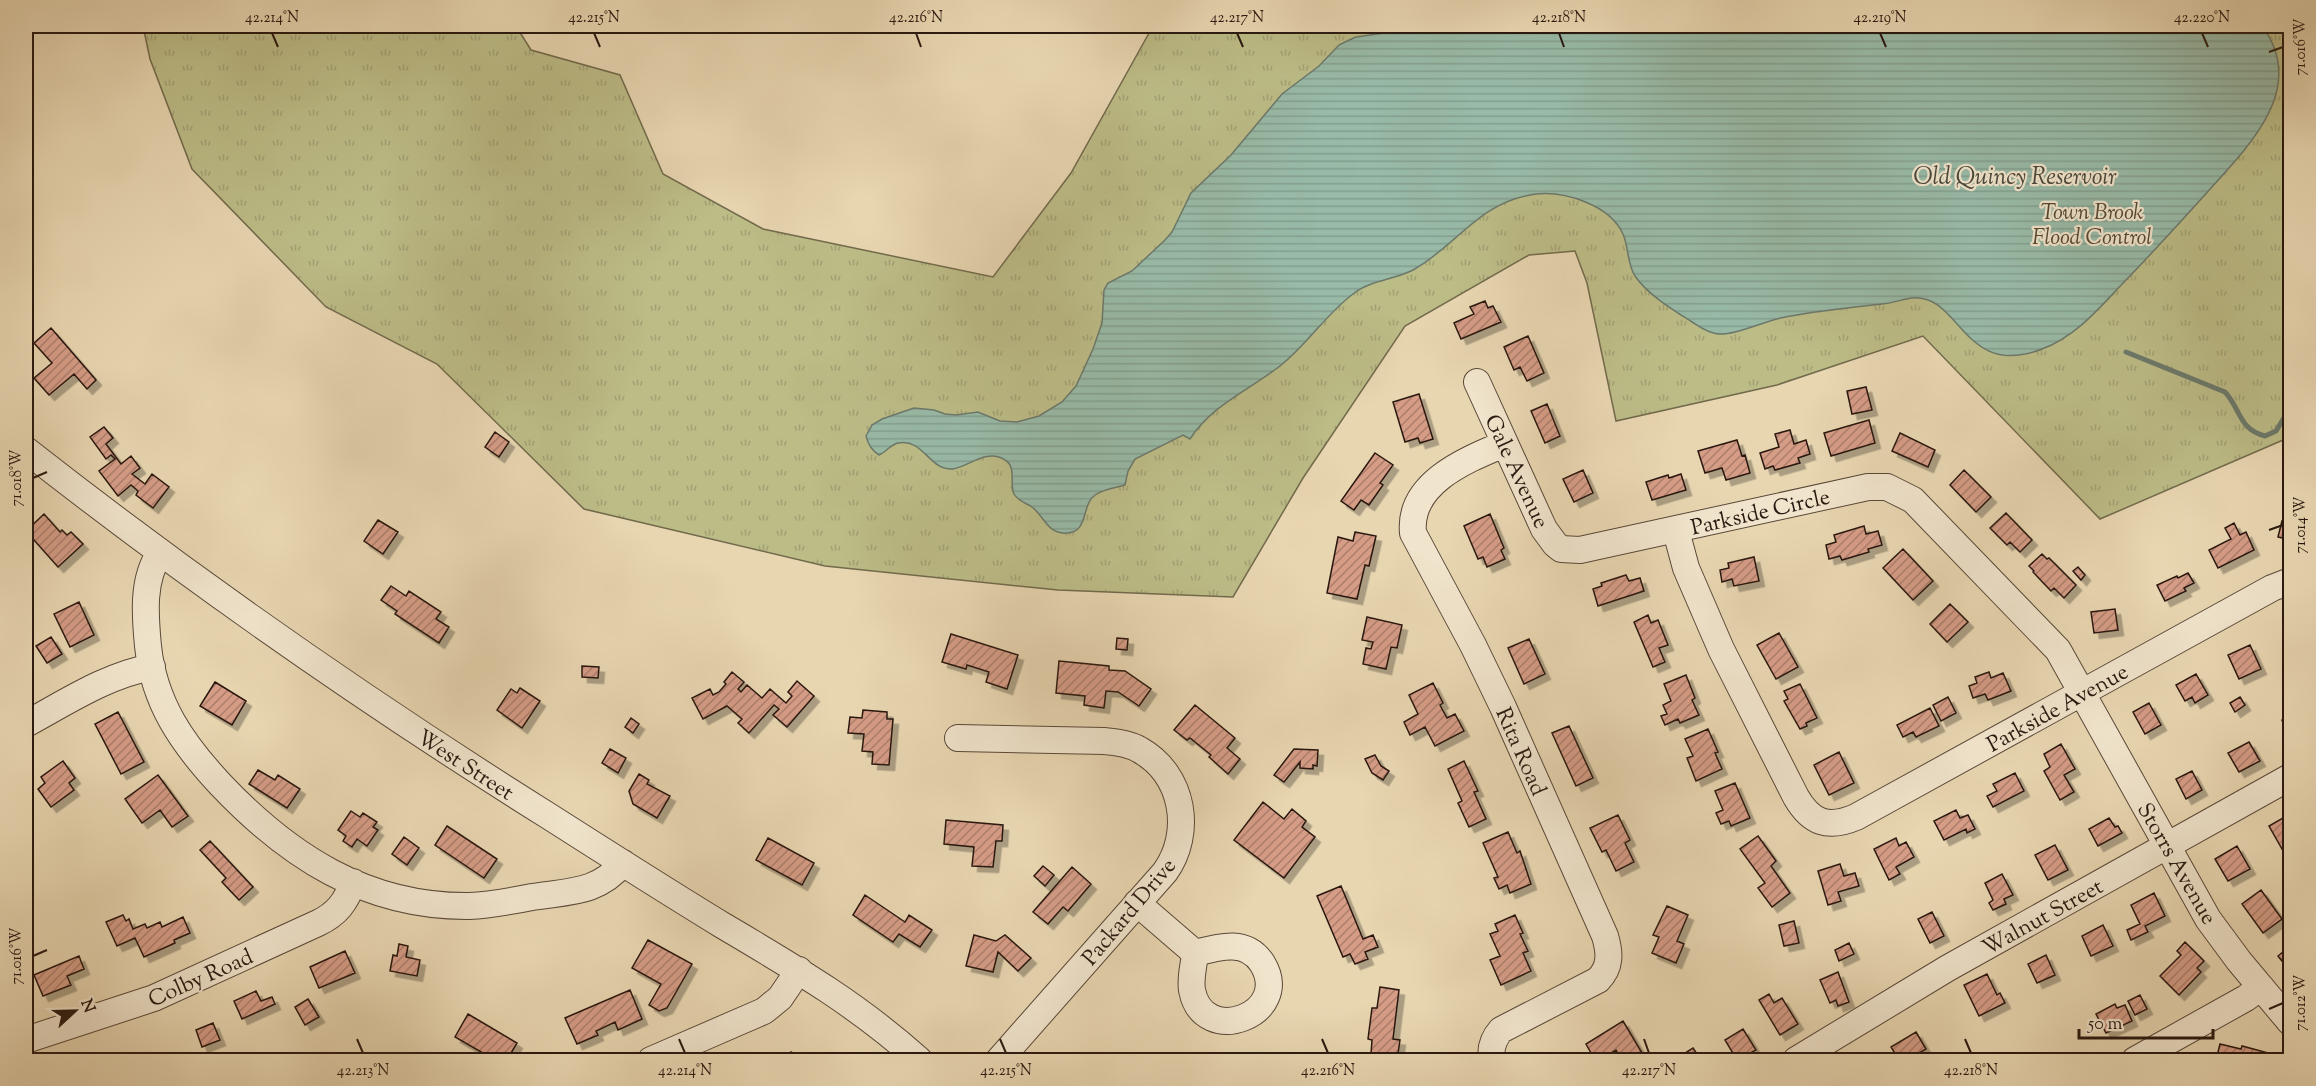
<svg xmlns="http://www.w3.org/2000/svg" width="2316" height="1086" font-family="'Sorts Mill Goudy',serif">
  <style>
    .park { fill: url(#park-tufts); stroke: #726a4c; stroke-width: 1.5 }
    .water { fill: url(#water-rules); stroke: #6c796b; stroke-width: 1.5 }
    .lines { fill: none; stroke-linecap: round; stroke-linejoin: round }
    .stream { stroke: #6c796b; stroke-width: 5 }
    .building { fill: url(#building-hatch); stroke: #291810; stroke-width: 1.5; filter: url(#shadow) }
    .minor-casing { stroke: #594838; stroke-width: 28 }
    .minor { stroke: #f0e4cc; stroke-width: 26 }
    .ticks { fill: none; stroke: #291810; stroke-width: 2 }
    .labels { text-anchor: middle; stroke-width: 4.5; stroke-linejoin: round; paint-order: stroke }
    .park-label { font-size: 22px; font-style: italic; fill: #554934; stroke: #f0e4cc }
    .street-label { font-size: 22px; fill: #291810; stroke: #f0e4cc }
    .water-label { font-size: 24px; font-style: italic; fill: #4a493d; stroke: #f0e4cc }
    .neatline { fill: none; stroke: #291810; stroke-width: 2 }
    .ticks-label { font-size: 15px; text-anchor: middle; fill: #291810 }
  </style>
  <defs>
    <pattern id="park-tufts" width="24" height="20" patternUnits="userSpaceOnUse" patternTransform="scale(1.5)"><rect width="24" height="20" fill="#bcbc87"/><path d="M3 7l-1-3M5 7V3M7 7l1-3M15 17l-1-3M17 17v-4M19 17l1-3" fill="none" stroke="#a2a174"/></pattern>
    <pattern id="water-rules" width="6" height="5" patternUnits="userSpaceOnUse" patternTransform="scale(1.5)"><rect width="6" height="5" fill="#98baa7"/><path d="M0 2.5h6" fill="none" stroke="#839f8f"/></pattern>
    <pattern id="building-hatch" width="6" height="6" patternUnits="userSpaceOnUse" patternTransform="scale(1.5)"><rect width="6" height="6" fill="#d59c86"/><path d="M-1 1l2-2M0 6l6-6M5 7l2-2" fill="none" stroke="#ad7e6c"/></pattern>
    <filter id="shadow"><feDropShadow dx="5.5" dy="5.5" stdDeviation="0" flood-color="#0004"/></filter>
  </defs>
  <rect width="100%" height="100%" fill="#e8d6b1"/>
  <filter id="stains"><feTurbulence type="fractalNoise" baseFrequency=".00333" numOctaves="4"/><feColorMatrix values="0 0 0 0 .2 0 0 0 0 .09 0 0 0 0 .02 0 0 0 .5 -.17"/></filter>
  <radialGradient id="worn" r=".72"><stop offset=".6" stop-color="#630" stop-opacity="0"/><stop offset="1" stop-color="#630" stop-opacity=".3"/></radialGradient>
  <path class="park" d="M143,26H516L531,50L620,75L663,174L763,229L993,277L1071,173L1153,26H2290V437L2100,519L1923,336L1777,385L1616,421L1587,283L1575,251L1529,255L1405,326L1303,478L1233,597L1058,590L825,566L584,509L437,364L326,307L192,169L150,59Z"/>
  <path class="water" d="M1418,26H2262C2301,78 2265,128 2229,168C2195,206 2161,244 2126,280C2101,306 2077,336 2042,349C1962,380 1961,292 1911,298C1901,300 1892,303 1882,304C1849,308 1814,311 1781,318C1762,322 1736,335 1718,334C1708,333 1700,327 1692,322C1673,310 1648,295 1635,276C1627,264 1629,248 1623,234C1610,205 1565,191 1536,194C1478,202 1458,245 1413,270C1394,280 1370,280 1353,294C1326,314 1307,345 1280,366C1249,390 1212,405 1190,439L1183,435L1135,459L1128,471L1125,485C1115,488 1104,489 1095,495C1081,505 1089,532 1067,533C1048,535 1044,516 1032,507C1026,503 1018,501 1014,494C1009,483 1017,467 1005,460C987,448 968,467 953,469C929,471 924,438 898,443C890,445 886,452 879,455C871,450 868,444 866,436L872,425L882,419L914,408L934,410L945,414L956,415L978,412L1000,421L1017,422L1039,416L1062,402L1076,386L1093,349L1102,323L1104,290L1108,283L1132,271L1165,240L1172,232L1191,193L1231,155L1282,94L1319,66L1339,45L1347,41L1356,37L1405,30Z"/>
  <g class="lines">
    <path class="stream" d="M2126,352L2225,392C2241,409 2238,429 2265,436L2276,431L2290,408"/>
  </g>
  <path class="building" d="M1485,301L1488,308L1493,306L1501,322L1461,339L1454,323L1474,314L1470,307Z
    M51,328L96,380L87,389L74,374L49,395L34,378L52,363L34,343Z
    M1528,336L1544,373L1527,381L1520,367L1514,370L1504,347Z
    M1866,387L1872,410L1852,414L1847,391Z
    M1419,394L1433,439L1420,443L1418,438L1405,442L1393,402Z
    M1547,404L1560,436L1545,443L1531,411Z
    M1869,420L1875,443L1831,456L1824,433Z
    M104,427L113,438L106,444L121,464L131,456L140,468L132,474L145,484L152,474L169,487L153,508L136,495L138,491L131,485L118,496L99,471L115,459L111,455L106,459L90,437Z
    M1790,430L1794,444L1806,440L1810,454L1798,458L1800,463L1775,470L1773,466L1765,469L1760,453L1779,447L1775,434Z
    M495,432L509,442L499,457L485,447Z
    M1900,433L1935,450L1928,467L1892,451Z
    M1737,440L1742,456L1745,455L1750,473L1726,480L1722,468L1705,473L1698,451Z
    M1375,453L1393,465L1380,483L1383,485L1369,505L1361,500L1354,510L1341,501Z
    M1583,470L1593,493L1574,502L1563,479Z
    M1964,470L1991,497L1976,512L1950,485Z
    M1681,474L1686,490L1652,500L1646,482L1668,475L1669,478Z
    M2006,513L2032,540L2020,552L2010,542L2007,545L1990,528Z
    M44,514L60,532L62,530L67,535L71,532L83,544L58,567L26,531Z
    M1490,514L1504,548L1501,550L1505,559L1487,567L1483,557L1478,559L1464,526Z
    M378,520L398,532L383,554L364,541Z
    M2282,521L2290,523V540L2278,537Z
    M2234,523L2240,535L2246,532L2254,550L2218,568L2209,550L2231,539L2225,528Z
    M1864,526L1866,534L1878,531L1882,545L1868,549L1869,552L1842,560L1840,556L1829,559L1826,545L1836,542L1834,535Z
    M1355,532L1376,536L1369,566L1365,565L1357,599L1327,593L1338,537L1353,541Z
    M1903,549L1933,581L1913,600L1883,568Z
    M2042,554L2047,559L2049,558L2076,585L2064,598L2054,588L2051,591L2033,572L2034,571L2029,566Z
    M1754,557L1759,581L1734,586L1732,579L1722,582L1720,570L1729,568L1728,563Z
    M2078,567L2085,575L2081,580L2073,571Z
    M2188,573L2194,583L2184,588L2186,591L2165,601L2157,585L2177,576L2178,578Z
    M1626,575L1629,581L1640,578L1644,591L1598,606L1593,589L1602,586L1601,583Z
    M391,586L406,596L409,591L441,612L436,619L449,627L439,643L395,614L397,611L381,600Z
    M79,602L94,635L70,647L54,614Z
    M1950,604L1968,622L1947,642L1930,624Z
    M2115,609L2118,630L2094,633L2091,612Z
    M1648,615L1651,623L1658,620L1668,645L1659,648L1665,662L1653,667L1634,622Z
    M1367,617L1402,625L1397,648L1391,647L1386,669L1363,664L1366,648L1371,649L1373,642L1362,640Z
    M2290,626V640L2285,637Z
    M1779,633L1798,667L1776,679L1757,645Z
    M951,634L1018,655L1007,689L986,682L989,672L967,665L966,669L942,662Z
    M51,637L62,654L47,663L36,646Z
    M1117,638L1128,639L1127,650L1116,649Z
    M1529,639L1545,674L1524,684L1508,648Z
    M2250,645L2261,669L2239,679L2228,655Z
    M1059,661L1109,666V670L1125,671L1151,689L1139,706L1118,692L1106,691L1104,708L1084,705L1085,696L1056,693Z
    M582,666L599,667L598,678L582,677Z
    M732,672L744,682L738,689L741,692L747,685L762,698L770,689L786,703L792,696L788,692L797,681L814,696L787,727L773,715L779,709L774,705L749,733L738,723L742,719L727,706L703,719L692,698L710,689L713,695L719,692L726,684L724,682Z
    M1989,672L1991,678L2003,673L2011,691L1988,700L1985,694L1973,698L1969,686L1977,683L1975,677Z
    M2196,674L2208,695L2195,703L2192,697L2185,701L2176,685Z
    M1686,675L1695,698L1692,700L1699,715L1680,723L1678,719L1665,725L1661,716L1667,714L1663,705L1671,701L1664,684Z
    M215,682L246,701L232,725L200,706Z
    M1433,683L1443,703L1440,705L1447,718L1455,714L1464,731L1435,746L1425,727L1410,735L1404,722L1418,714L1409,695Z
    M1800,684L1817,718L1806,723L1807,726L1800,729L1784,701L1788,699L1784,691Z
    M520,688L540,701L522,728L497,710L511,689L517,693Z
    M1948,697L1956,713L1941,721L1933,705Z
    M2240,697L2245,705L2235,712L2230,703Z
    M2149,703L2161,725L2145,734L2133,712Z
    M1195,705L1235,738L1227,748L1240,759L1228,774L1209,757L1211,755L1190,738L1187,740L1174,730Z
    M1930,708L1939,726L1916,737L1913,732L1903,737L1897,725Z
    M863,710L887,712V719H893L889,765L872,764L873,752L862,751L864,734L848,733L850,717L862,718Z
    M118,712L144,762L121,774L95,724Z
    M2290,716V740L2282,720Z
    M631,718L639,724L633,733L625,727Z
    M1569,726L1593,778L1576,786L1552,733Z
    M1708,729L1718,752L1715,753L1722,769L1696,781L1687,758L1693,756L1685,739Z
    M2249,742L2260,761L2239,772L2228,753Z
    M2061,744L2075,769L2064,775L2074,792L2060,800L2044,771L2050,767L2044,754Z
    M610,749L626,758L618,773L602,763Z
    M1294,749L1318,750L1317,766L1313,765V769L1300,768V762L1284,782L1274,775Z
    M1839,752L1854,783L1829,795L1814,765Z
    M1375,755L1381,766L1389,771L1383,780L1372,773L1365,759Z
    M63,761L75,778L69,783L74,790L51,807L38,789L45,783L41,777Z
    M1464,761L1478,791L1474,792L1486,819L1469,827L1458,803L1462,801L1448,769Z
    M258,770L275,780L278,775L300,789L287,808L249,784Z
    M2192,771L2202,790L2186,799L2176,779Z
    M2015,773L2024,791L1993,807L1987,796L1997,791L1993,784Z
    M639,774L649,780L647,784L670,796L657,818L633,804L629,791Z
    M158,775L188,816L172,827L160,810L142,823L125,799Z
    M1735,783L1750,818L1731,826L1729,821L1721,824L1716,813L1723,810L1715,791Z
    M1263,802L1284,819L1292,809L1306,821L1302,827L1315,837L1284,878L1234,840Z
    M1956,810L1960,818L1968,815L1975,829L1967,833L1966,829L1944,840L1934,821Z
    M351,811L360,817L363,813L377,822L373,827L378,830L367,846L357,839L352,847L343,841L346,836L338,830Z
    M2290,814V844L2282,849L2269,826Z
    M1618,815L1630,840L1625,843L1634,862L1616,871L1606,850L1602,852L1590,828Z
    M2109,818L2115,827L2118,826L2122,833L2098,846L2089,829Z
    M946,820L1003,825L1002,841H996L993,867L972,866L974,847L944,844Z
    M447,826L497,859L484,878L435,845Z
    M1508,832L1517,853L1520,851L1531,884L1510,893L1507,885L1499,889L1494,878L1498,877L1483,843Z
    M1758,836L1776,861L1771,866L1790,893L1772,907L1758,888L1765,883L1740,849Z
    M404,837L419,848L407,865L392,854Z
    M768,838L814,863L802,885L756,860Z
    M1896,838L1899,846L1906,842L1914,857L1896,867L1900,874L1889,880L1874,849Z
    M210,841L253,887L239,900L222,882L226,878L200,850Z
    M2055,845L2068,870L2048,880L2035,855Z
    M2237,846L2250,869L2228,881L2215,859Z
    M1840,864L1844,876L1855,873L1859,886L1838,892L1841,901L1828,905L1818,871Z
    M1043,866L1054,875L1045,886L1034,876Z
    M1072,867L1091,884L1068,911L1063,907L1048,924L1033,912Z
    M2002,874L2013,895L2004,899L2006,904L1993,910L1989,903L1993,900L1985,883Z
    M1341,886L1363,939L1373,935L1378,947L1365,952L1368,959L1355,964L1350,954L1343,957L1317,896Z
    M2261,890L2282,919L2263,933L2242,904Z
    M2154,893L2165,916L2145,926L2148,932L2131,940L2127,930L2140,924L2131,905Z
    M865,895L905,922L909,915L932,930L920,947L899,934L893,942L853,915Z
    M1667,906L1688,915L1677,941L1684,944L1676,963L1652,953L1659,937L1653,935Z
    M1932,912L1944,936L1930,943L1918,919Z
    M123,915L126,921L129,919L133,929L145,924L147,928L160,922L162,927L183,917L190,933L174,940L175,943L144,957L135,938L117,946L106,922Z
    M1515,915L1523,933L1520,934L1528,951L1523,953L1531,971L1501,985L1490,960L1500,956L1490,934L1498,931L1495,924Z
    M1794,921L1799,943L1784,946L1779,925Z
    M2103,925L2113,946L2091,956L2082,936Z
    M974,935L996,941L1005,935L1031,958L1018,971L998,952L993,972L966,966Z
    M648,940L692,964L667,1008L659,1011L649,1005L661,984L632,968Z
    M2185,942L2204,961L2197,968L2201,972L2179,995L2160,976L2181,955L2177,951Z
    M1849,943L1854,954L1839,961L1835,950Z
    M399,944L408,946L406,957L420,960L417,976L390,971L393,955L397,956Z
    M2290,946V971L2278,956Z
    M345,951L355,973L319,988L310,967Z
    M2046,955L2055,975L2037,983L2028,964Z
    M79,956L84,969L67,976L71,985L43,996L34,975Z
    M1838,972L1849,1002L1838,1006L1836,1000L1830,1003L1820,980Z
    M1987,974L1997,995L2000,993L2005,1003L1979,1016L1964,985Z
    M1380,987L1399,990L1393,1039L1400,1040L1397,1060H1377L1378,1055L1371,1054L1372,1040L1368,1039L1372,1008H1377Z
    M630,990L642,1019L618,1030L615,1022L596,1031L598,1035L577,1044L565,1018Z
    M256,991L261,1001L272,997L275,1004L242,1019L234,1001Z
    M1769,994L1774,1003L1782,998L1798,1024L1780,1035L1759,1000Z
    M2140,995L2147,1009L2135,1015L2128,1001Z
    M308,999L319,1017L305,1025L295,1007Z
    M2115,1004L2117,1008L2125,1005L2132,1021L2106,1033L2096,1014Z
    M468,1014L517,1043L507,1060H495L455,1037Z
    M1623,1021L1645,1058L1640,1060H1619L1621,1059L1616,1050L1606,1056L1608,1060H1581L1591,1053L1586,1044Z
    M213,1023L220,1040L202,1047L196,1030Z
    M1743,1029L1756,1050L1737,1060L1725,1040Z
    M1916,1032L1926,1049L1907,1060H1899L1891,1047Z
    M2220,1044L2241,1049L2242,1046L2272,1054L2271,1060H2216Z
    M1693,1048L1701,1060H1674Z
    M791,1052L804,1060H785Z
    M1559,1054L1562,1060H1545Z
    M2034,1055L2036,1060H2023Z
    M1310,1056L1311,1059L1318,1056L1320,1060H1302Z"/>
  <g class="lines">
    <g class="minor-casing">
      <path id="minor" d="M1477,382L1544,529L1555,544L1561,549L1580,550L1868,487H1887L1913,500L2058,650L2208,919L2239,961L2290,1022
        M26,450C193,581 367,702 547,815C605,852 663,889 722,925C793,967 857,1004 919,1060
        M1676,531L1686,568L1721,649L1796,797C1811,823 1828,829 1856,817L2272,588L2290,581
        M160,553C142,579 145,615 148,646C154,703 182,743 220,784C288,856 366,907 469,906C491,905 512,901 532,897C569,891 597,894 623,863
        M26,724C65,703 107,675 152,667
        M958,738L1104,741C1117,742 1130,744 1140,750C1184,775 1193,833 1165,872L999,1060
        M1137,903L1195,953C1194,965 1190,978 1192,990C1203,1049 1294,1014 1262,963C1246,938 1218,947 1195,953
        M26,1040L154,998L318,923C337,914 346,902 353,882
        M651,1060L764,1011L780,998L799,970
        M1492,1060C1490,1049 1493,1039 1501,1030L1598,980C1611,967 1610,953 1605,936L1503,707L1473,645L1413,533C1408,483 1466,460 1504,444
        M1796,1060L1948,968L2290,777
        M2135,1060L2246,998L2261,987"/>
    </g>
    <use href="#minor" class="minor"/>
  </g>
  <path class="ticks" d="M272,33L278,47M594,33L600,47M916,33L921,47M1237,33L1243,47M1559,33L1564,47M1880,33L1886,47M2202,33L2208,47M2269,52L2283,47M33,478L47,472M2269,530L2283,525M33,956L47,950M2269,1009L2283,1003M357,1039L363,1053M679,1039L685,1053M1000,1039L1006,1053M1322,1039L1328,1053M1644,1039L1649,1053M1965,1039L1971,1053"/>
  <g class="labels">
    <g class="park-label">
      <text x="2092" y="219">Town Brook<tspan x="2092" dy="25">Flood Control</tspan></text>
    </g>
    <g class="street-label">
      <text transform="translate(1518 471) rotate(65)" y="8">Gale Avenue</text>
      <text transform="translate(1760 511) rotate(-13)" y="8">Parkside Circle</text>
      <text transform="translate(2057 707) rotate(-29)" y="8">Parkside Avenue</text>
      <text transform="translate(1522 751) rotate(66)" y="8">Rita Road</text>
      <text transform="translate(466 764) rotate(33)" y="8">West Street</text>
      <text transform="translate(2178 863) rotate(60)" y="8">Storrs Avenue</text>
      <text transform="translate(1128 911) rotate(-50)" y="8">Packard Drive</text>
      <text transform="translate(2042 916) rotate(-29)" y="8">Walnut Street</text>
      <text transform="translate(200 977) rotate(-24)" y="8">Colby Road</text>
    </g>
    <g class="water-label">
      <text x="2015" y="184">Old Quincy Reservoir</text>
    </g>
  </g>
  <rect width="2316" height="1086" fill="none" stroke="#e8d6b1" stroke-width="66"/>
  <g transform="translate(75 1011) rotate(68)" stroke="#f0e4cc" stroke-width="4.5" paint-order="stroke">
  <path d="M0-4.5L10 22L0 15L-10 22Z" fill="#291810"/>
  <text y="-9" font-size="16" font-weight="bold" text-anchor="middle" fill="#291810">N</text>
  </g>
  <path d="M2079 1029v9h134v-9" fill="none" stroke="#291810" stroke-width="3"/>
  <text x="2088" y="1029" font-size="18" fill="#291810" stroke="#f0e4cc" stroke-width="4.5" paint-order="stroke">50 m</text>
  <rect x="33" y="33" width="2250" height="1020" class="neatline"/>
  <g class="ticks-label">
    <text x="272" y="22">42.214°N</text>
    <text x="594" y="22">42.215°N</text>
    <text x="916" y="22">42.216°N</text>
    <text x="1237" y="22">42.217°N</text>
    <text x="1559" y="22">42.218°N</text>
    <text x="1880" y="22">42.219°N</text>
    <text x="2202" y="22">42.220°N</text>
    <text transform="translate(2300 47) rotate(-90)" y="5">71.016°W</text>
    <text transform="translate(16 478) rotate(-90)" y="5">71.018°W</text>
    <text transform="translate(2300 525) rotate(-90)" y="5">71.014°W</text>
    <text transform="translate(16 956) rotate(-90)" y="5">71.016°W</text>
    <text transform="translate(2300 1003) rotate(-90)" y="5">71.012°W</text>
    <text x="363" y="1075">42.213°N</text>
    <text x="685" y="1075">42.214°N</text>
    <text x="1006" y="1075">42.215°N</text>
    <text x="1328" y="1075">42.216°N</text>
    <text x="1649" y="1075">42.217°N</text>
    <text x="1971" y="1075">42.218°N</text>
  </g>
  <rect width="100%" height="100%" filter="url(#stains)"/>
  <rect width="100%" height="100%" fill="url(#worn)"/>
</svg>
